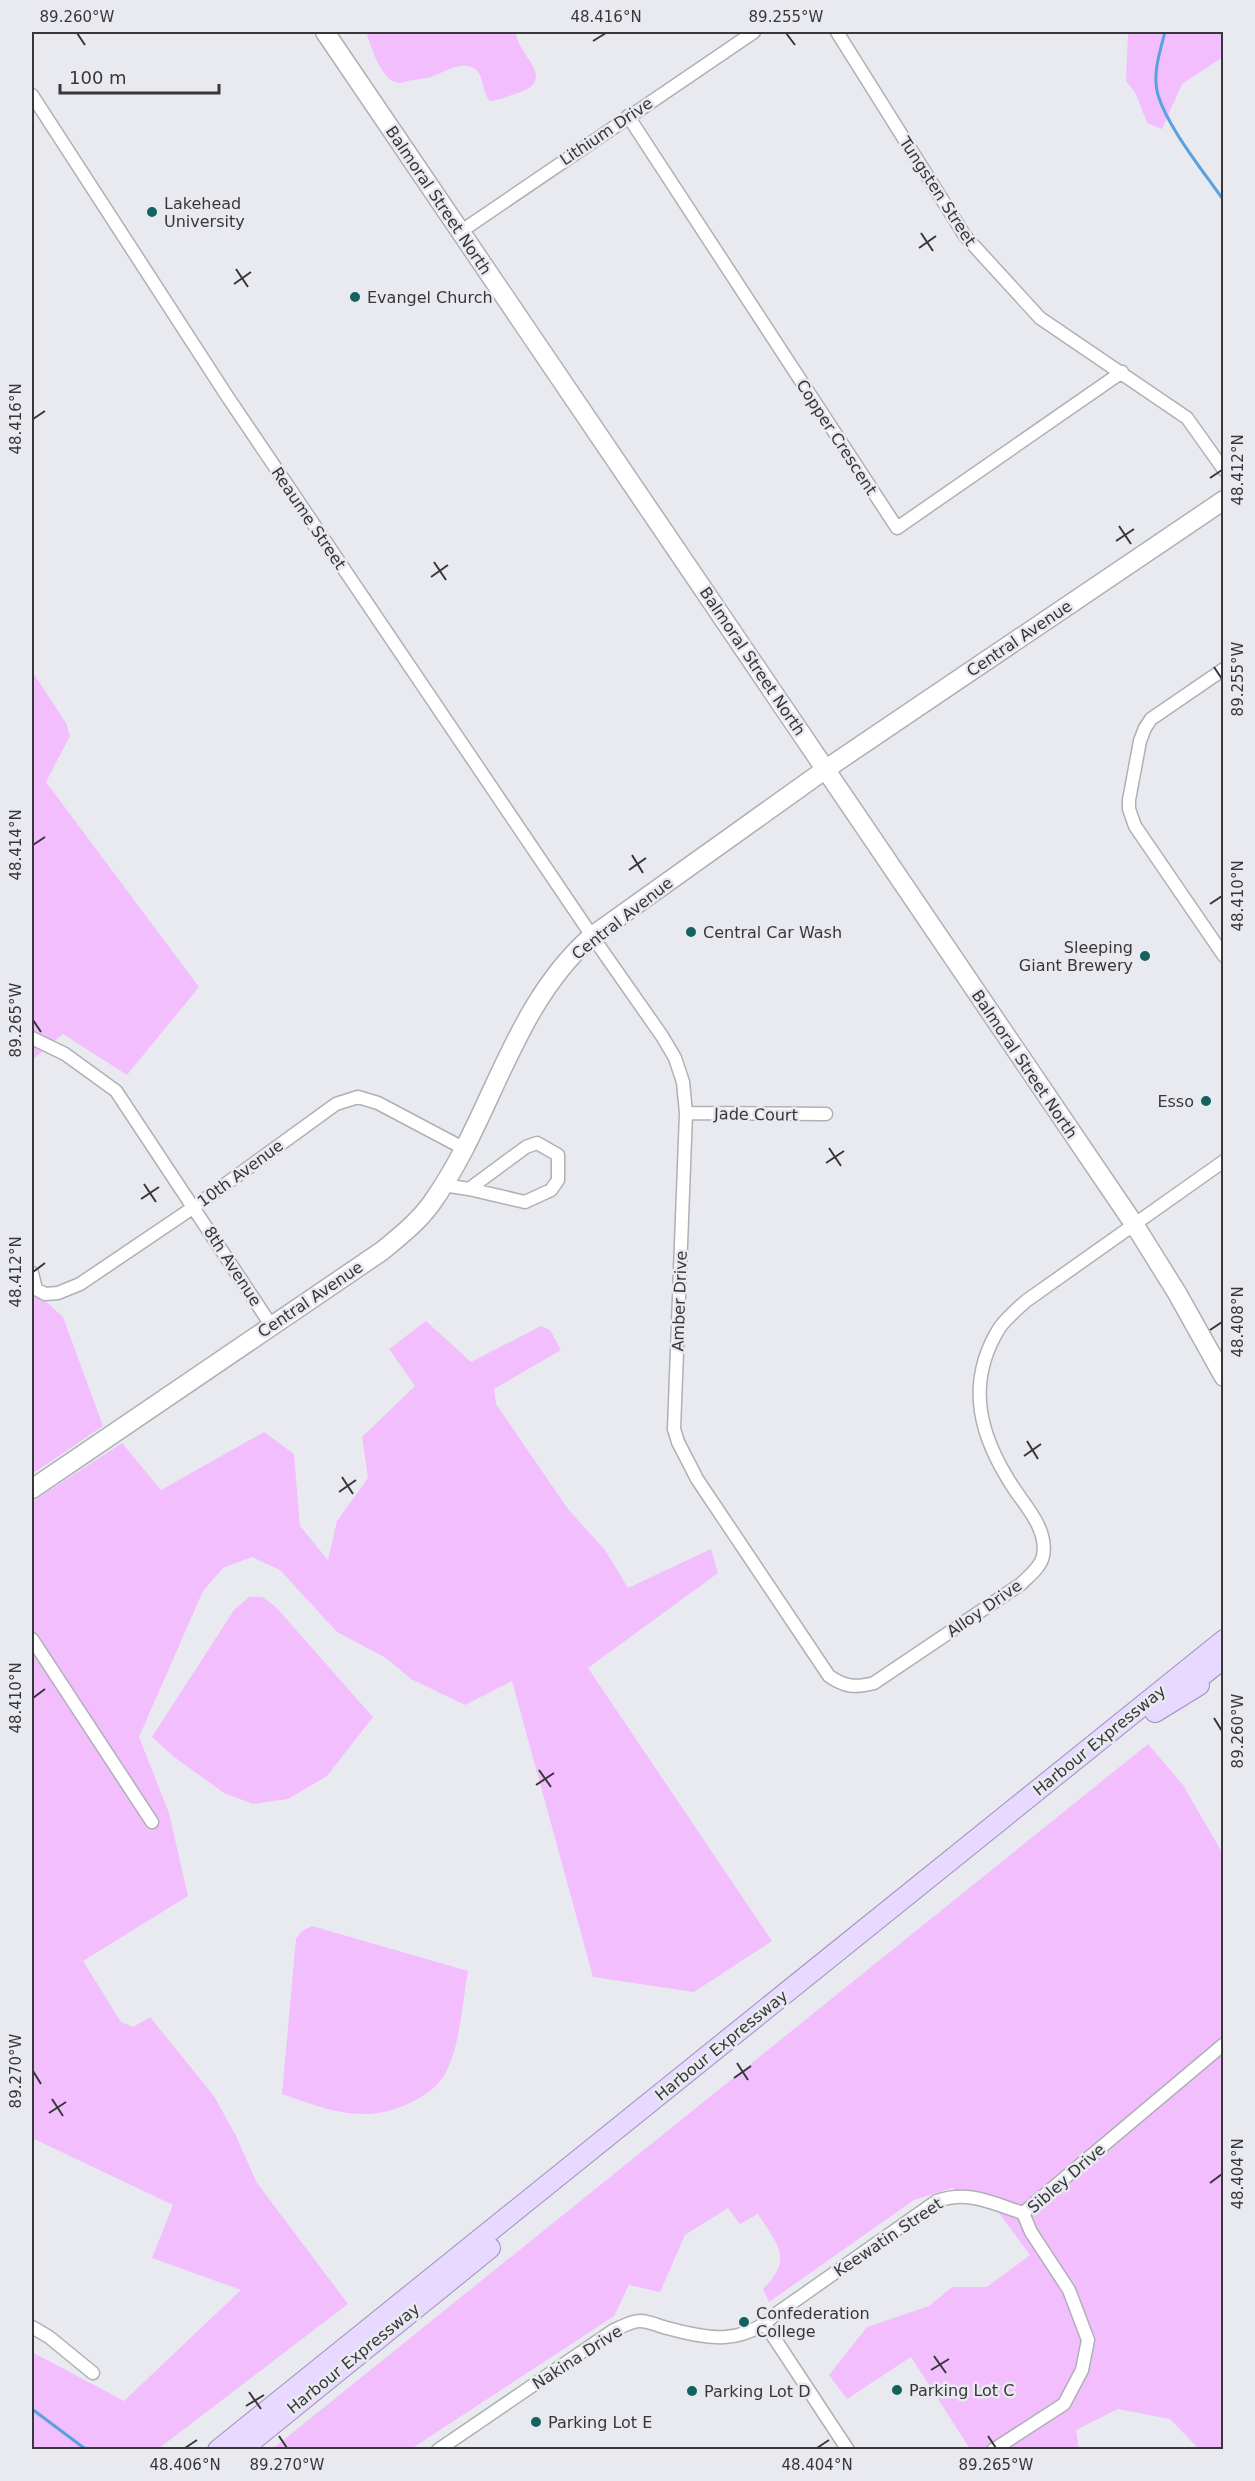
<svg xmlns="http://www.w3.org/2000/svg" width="1255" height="2481" font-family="'DejaVu Sans',sans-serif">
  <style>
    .green { fill: #f3befe }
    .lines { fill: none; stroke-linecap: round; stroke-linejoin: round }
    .stream { stroke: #58a2de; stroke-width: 3 }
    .street-casing { stroke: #afb0b6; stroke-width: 15 }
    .secondary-casing { stroke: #afb0b6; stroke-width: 21 }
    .primary-casing { stroke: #9f8fba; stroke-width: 22 }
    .street { stroke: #fff; stroke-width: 12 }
    .secondary { stroke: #fff; stroke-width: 18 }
    .primary { stroke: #e7d9ff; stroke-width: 20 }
    .ticks { fill: none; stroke: #37373a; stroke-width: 2 }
    .poi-dot { fill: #14625d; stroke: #e9eaf0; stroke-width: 2 }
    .labels { text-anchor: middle; stroke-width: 5; stroke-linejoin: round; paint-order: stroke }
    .street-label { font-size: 16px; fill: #37373a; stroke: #e9eaf0 }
    .poi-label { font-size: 16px; fill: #37373a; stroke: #e9eaf0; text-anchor: start }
    .neatline { fill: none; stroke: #37373a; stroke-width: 2 }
    .ticks-label { font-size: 15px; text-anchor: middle; fill: #37373a }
  </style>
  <rect width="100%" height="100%" fill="#e9eaf0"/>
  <path class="green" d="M366,32H516C517,55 559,79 518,93C508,96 500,100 490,101C481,90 484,75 475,69C460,59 442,75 427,78C422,79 418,79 413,80C409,80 404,83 400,83C381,83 371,45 366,32Z
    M1128,32H1223V57L1182,84L1162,129L1147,123L1136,94L1126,81Z
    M32,671L66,723L70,736L46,782L199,987L127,1075L63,1034L32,1060Z
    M32,1289L63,1317L103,1426L32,1474Z
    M426,1321L471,1362L541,1326L550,1330L561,1350L494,1389L496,1404L568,1509L605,1550L628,1588L711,1549L718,1573L588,1668L772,1941L694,1992L593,1977L512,1681L465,1705L411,1679L386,1658L337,1632L280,1570L252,1557L223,1568L203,1591L139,1737L169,1813L188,1896L83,1961L121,2022L133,2027L150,2017L214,2096L236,2136L257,2183L348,2304L158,2449H32V2352L124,2401L241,2290L152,2258L173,2205L32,2138V1502L122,1443L161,1490L264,1432L294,1454L300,1526L328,1560L337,1521L368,1478L362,1437L415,1386L389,1349Z
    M249,1597H262L274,1605L373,1717L327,1776L288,1799L253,1804L224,1793L174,1757L152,1737L234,1610Z
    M1148,1744L1183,1785L1223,1854V2449H1199L1170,2419L1118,2409L1076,2430L1079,2449H970L911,2357L847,2399L829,2375L867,2327L929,2306L952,2287H987L1030,2255L996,2209L952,2188L914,2200L769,2302L763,2289C794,2258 778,2246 758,2214L740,2224L728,2208L685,2235L660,2292L629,2285L614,2316L411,2449L271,2450Z
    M312,1926L468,1971C462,2004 461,2044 445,2074C438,2087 423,2097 410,2103C364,2125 327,2110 282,2094L296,1939L302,1931Z"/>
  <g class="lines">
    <path class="stream" d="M1165,32C1160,51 1152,75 1158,95C1168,128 1204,172 1224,201
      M32,2409L84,2448L96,2450"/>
    <g class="street-casing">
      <path id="street" d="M837,32L965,236L1040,318L1187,418L1224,470
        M32,95L227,396L592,936L662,1036L675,1058L683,1082L686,1113L674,1429L678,1442L697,1479L829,1676C845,1687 855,1688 874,1683L1021,1584C1029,1576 1041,1567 1043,1556C1048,1531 1028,1509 1015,1490C980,1438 964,1384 1000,1327C1007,1318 1017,1309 1026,1301L1224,1161
        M628,116L897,528L1122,372
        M460,232L754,32
        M1224,669L1151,719L1145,728L1140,741L1129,800V809L1135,826L1224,956
        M32,1038L65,1054L116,1091L271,1325
        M686,1113L826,1114
        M443,1185L469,1189L525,1202L551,1190L558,1180V1155L537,1143L526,1147L469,1189
        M32,1273L36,1289L45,1294L58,1293L80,1284L194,1207L336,1104L358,1097L378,1103L463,1148
        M32,1639L152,1822
        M1023,2213L1224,2044
        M765,2324L848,2450
        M32,2327L49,2337L93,2373
        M438,2450L614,2330C622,2327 631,2321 640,2321C649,2321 659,2326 667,2328C708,2339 742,2346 776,2314L937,2201C969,2190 992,2203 1023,2213
        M993,2450L1064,2404L1082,2370L1088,2340L1069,2290L1031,2232L1023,2213"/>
    </g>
    <g class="secondary-casing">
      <path id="secondary" d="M325,32L1134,1224L1177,1293L1224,1377
        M32,1489L382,1251C399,1237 418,1222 431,1204C492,1119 511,1007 592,936L826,769L1224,500"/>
    </g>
    <g class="primary-casing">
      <path id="primary" d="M1186,1688L1224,1658
        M1155,1712L1199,1685
        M218,2450L1224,1640
        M241,2450L490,2248"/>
    </g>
    <use href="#street" class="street"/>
    <use href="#secondary" class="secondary"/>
    <use href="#primary" class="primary"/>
  </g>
  <path class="ticks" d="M77,33L85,45M786,33L795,45M593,41L606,33M921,233L933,251M919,248L936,236M236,269L248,287M234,284L251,272M33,419L45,411M1210,478L1222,470M1119,526L1131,544M1116,541L1134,529M434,562L446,580M431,577L448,565M1214,667L1222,679M33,845L45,837M632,855L643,873M629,870L646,858M1210,904L1222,896M33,1020L41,1032M829,1148L841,1166M826,1163L844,1151M144,1184L156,1202M141,1199L159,1187M33,1272L45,1263M1210,1330L1222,1322M1027,1441L1038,1459M1024,1456L1041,1444M342,1477L353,1494M339,1492L356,1480M33,1698L45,1689M1214,1718L1222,1731M539,1770L551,1787M536,1785L554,1773M737,2063L748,2080M33,2071L41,2084M734,2078L751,2066M52,2099L63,2116M49,2113L66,2102M1210,2183L1222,2174M934,2356L946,2373M931,2370L949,2359M249,2392L261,2409M246,2406L264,2395M279,2436L287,2448M988,2436L996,2448M185,2448L197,2440M817,2448L829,2440"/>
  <g class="poi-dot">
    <circle cx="152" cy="212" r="6"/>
    <circle cx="355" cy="297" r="6"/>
    <circle cx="691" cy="932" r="6"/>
    <circle cx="1145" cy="956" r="6"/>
    <circle cx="1206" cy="1101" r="6"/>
    <circle cx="744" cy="2322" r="6"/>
    <circle cx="897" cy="2390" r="6"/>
    <circle cx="692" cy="2391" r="6"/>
    <circle cx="536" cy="2422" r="6"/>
  </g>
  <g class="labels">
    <g class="street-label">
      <text transform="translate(606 131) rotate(-34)" y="6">Lithium Drive</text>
      <text transform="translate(938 191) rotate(57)" y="6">Tungsten Street</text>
      <text transform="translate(439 200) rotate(56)" y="6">Balmoral Street North</text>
      <text transform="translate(837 437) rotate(57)" y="6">Copper Crescent</text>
      <text transform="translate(309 518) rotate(56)" y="6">Reaume Street</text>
      <text transform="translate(1019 638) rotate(-34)" y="6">Central Avenue</text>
      <text transform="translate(753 661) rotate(56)" y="6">Balmoral Street North</text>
      <text transform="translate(622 918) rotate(-38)" y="6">Central Avenue</text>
      <text transform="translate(1025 1064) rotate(56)" y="6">Balmoral Street North</text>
      <text transform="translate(756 1114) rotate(1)" y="6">Jade Court</text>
      <text transform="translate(240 1173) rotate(-36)" y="6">10th Avenue</text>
      <text transform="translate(233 1266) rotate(57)" y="6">8th Avenue</text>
      <text transform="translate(310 1299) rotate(-34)" y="6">Central Avenue</text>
      <text transform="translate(679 1301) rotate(-88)" y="6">Amber Drive</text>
      <text transform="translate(984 1608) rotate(-35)" y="6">Alloy Drive</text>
      <text transform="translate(1099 1740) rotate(-39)" y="6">Harbour Expressway</text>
      <text transform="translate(721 2045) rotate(-39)" y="6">Harbour Expressway</text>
      <text transform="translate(1066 2178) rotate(-41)" y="6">Sibley Drive</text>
      <text transform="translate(888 2237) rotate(-34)" y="6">Keewatin Street</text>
      <text transform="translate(577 2357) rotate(-33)" y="6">Nakina Drive</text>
      <text transform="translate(353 2358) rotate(-39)" y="6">Harbour Expressway</text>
    </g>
    <g class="poi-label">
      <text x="164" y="209">Lakehead<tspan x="164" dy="18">University</tspan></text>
      <text x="367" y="303">Evangel Church</text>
      <text x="703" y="938">Central Car Wash</text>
      <text x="1133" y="953" text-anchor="end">Sleeping<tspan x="1133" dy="18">Giant Brewery</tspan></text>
      <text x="1194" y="1107" text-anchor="end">Esso</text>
      <text x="756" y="2319">Confederation<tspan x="756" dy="18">College</tspan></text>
      <text x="909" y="2396">Parking Lot C</text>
      <text x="704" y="2397">Parking Lot D</text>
      <text x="548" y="2428">Parking Lot E</text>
    </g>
  </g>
  <rect width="1255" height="2481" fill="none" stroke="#e9eaf0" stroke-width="66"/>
  <path d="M60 84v9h159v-9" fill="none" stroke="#37373a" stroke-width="3"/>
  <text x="69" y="84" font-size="18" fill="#37373a" stroke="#e9eaf0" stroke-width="4.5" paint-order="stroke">100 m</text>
  <rect x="33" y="33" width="1189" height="2415" class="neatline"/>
  <g class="ticks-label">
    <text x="77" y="22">89.260°W</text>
    <text x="606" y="22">48.416°N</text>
    <text x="786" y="22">89.255°W</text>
    <text transform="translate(16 419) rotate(-90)" y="5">48.416°N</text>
    <text transform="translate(1238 470) rotate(-90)" y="5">48.412°N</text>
    <text transform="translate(1238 679) rotate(-90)" y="5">89.255°W</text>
    <text transform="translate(16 845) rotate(-90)" y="5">48.414°N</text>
    <text transform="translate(1238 896) rotate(-90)" y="5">48.410°N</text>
    <text transform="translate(16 1020) rotate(-90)" y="5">89.265°W</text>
    <text transform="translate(16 1272) rotate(-90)" y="5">48.412°N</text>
    <text transform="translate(1238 1322) rotate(-90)" y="5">48.408°N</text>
    <text transform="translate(16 1698) rotate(-90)" y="5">48.410°N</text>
    <text transform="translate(1238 1731) rotate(-90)" y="5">89.260°W</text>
    <text transform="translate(16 2071) rotate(-90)" y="5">89.270°W</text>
    <text transform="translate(1238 2174) rotate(-90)" y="5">48.404°N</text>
    <text x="185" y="2470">48.406°N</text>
    <text x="287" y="2470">89.270°W</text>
    <text x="817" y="2470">48.404°N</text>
    <text x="996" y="2470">89.265°W</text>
  </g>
</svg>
